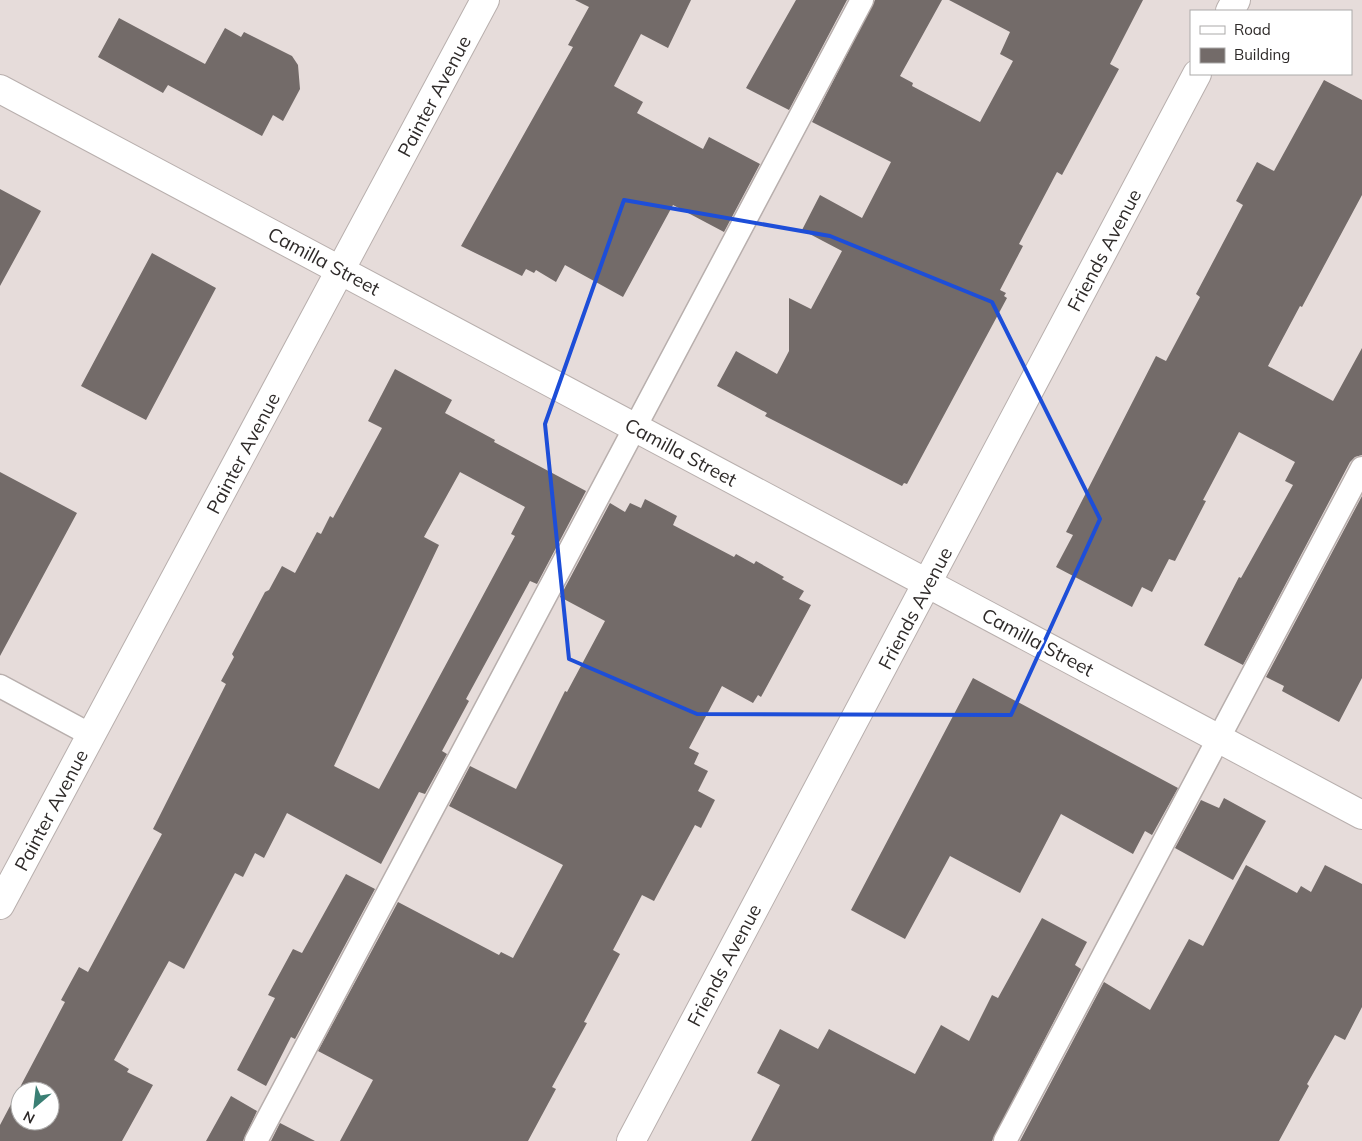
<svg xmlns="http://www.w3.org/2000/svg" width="1362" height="1141" font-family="Mulish,sans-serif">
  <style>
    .building { fill: #736b69; fill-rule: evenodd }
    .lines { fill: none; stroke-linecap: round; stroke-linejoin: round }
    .service-casing { stroke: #b8afad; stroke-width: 25 }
    .minor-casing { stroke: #b8afad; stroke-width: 30 }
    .tertiary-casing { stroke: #b8afad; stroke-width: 30 }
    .service { stroke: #fff; stroke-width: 22 }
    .minor { stroke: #fff; stroke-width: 28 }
    .tertiary { stroke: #fff; stroke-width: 28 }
    .marked { fill: none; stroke: #1d4ed8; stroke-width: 4; stroke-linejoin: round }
    .labels { text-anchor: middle; stroke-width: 5; stroke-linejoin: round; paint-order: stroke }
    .street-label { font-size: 19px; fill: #2e2a29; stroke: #fff }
  </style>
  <rect width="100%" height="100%" fill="#e6dcda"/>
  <path class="building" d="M575,0H691L668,48L641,34L614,86L643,102L637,113L703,149L709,137L760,164L724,232L673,205L623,297L565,265L556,282L536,270L534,273L526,269L522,276L461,246L573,47L568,45L589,7Z
    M796,0H847L789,110L746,88Z
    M875,0H942L900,76L913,83L912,86L980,122L1013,61L1000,54L1010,32L949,0H1143L1110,64L1119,69L1062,175L1057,172L1019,244L1023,246L1000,290L1006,293L1004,296L1007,298L907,484L904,483L902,486L765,416L767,413L717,386L736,351L777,374L789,351V298L811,309L842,251L802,230L820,195L862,218L891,162L812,122Z
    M119,18L205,64L225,28L241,37L244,32L292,56L298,65L300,89L283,121L273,115L262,136L168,85L163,93L98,57Z
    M1324,80L1362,100V195L1302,307L1300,306L1268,366L1333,401L1362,348V455L1355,457L1350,462L1243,665L1204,645L1239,577L1241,578L1293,485L1285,481L1295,462L1239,432L1203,500L1206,501L1175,561L1169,559L1152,592L1142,587L1132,607L1056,567L1073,535L1066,532L1156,356L1166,361L1200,297L1196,294L1243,205L1236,201L1257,162L1274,171Z
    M0,189L41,211L0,286Z
    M152,253L216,288L146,420L81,386Z
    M395,369L452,400L445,413L495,440L494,442L586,491L537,584L530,581L466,699L469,701L442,751L447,754L425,794L419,792L381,864L287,813L264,858L255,853L243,877L235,873L184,969L169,961L114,1060L129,1069L127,1072L153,1085L122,1141H0V1125L65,1002L61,1000L79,967L88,972L162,834L153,829L226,684L221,681L234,657L232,654L265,592L269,590L282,566L295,573L317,532L321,534L330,516L333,518L382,428L368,421ZM460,472L525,507L511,534L515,536L379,789L334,766L439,545L424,537ZM20,1091H50V1121H20Z
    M0,472L77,513L0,656Z
    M1362,496V678L1339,722L1282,691L1284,686L1266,677Z
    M645,499L677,516L673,525L734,557L736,554L754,564L756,561L784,577L782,579L804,591L799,599L811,605L761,697L758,695L753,703L722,686L689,748L699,753L694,764L708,771L698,791L715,800L701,828L695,825L654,901L642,895L613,950L620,954L584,1022L587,1023L552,1087L556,1089L528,1141H340L373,1080L318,1051L398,902L499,955L501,952L513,958L563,865L449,806L470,766L516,789L565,691L567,692L605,621L560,597L610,503L625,512L630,503L641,508Z
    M973,678L1178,788L1152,835L1145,831L1133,854L1061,814L1020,893L950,856L905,939L851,910Z
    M1224,798L1266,821L1233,880L1175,848L1201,800L1219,808Z
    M1246,865L1297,893L1301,886L1311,892L1325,865L1362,884V1007L1345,1040L1335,1035L1307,1084L1309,1086L1279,1141H1020L1104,982L1150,1010L1189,939L1203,946Z
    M346,874L375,889L295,1039L291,1037L266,1086L237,1070L275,998L268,995L293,949L302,953Z
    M1042,918L1087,942L1075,965L1081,969L992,1141H751L780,1085L757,1073L780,1029L818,1049L829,1029L915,1074L941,1025L969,1041L992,995L998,998Z
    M231,1096L257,1111L243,1141H206Z
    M280,1123L315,1141H271Z"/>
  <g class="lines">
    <g class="service-casing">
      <path id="service" d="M0,686L91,735
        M256,1141L862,0
        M1005,1141L1362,468"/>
    </g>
    <g class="minor-casing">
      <path id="minor" d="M1230,11L1236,0
        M0,89L1362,815
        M631,1141L1197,74"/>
    </g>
    <g class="tertiary-casing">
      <path id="tertiary" d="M0,905L485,0"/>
    </g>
    <use href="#service" class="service"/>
    <use href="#minor" class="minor"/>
    <use href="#tertiary" class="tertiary"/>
  </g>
  <path class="marked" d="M624,200L830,236L992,302L1100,519L1011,715L697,714L569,659L545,424Z"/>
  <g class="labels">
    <g class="street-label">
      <text transform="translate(434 96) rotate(-62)" y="7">Painter Avenue</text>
      <text transform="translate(1104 250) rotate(-62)" y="7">Friends Avenue</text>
      <text transform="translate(324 261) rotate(28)" y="7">Camilla Street</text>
      <text transform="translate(681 452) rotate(28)" y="7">Camilla Street</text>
      <text transform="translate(243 453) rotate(-62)" y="7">Painter Avenue</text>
      <text transform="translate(915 608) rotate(-62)" y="7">Friends Avenue</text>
      <text transform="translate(1038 642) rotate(28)" y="7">Camilla Street</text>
      <text transform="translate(51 810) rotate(-62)" y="7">Painter Avenue</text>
      <text transform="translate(724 965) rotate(-62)" y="7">Friends Avenue</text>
    </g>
  </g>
  <rect x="1190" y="10" width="162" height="65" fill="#ffffff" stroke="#abaaa9"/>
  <rect x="1200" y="26" width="25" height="8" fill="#ffffff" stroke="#abaaa9"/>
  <text x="1234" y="35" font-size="15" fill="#2e2a29">Road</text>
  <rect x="1200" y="48" width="25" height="15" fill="#736b69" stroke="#abaaa9"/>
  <text x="1234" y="60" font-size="15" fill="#2e2a29">Building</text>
  <g transform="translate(35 1106) rotate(208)"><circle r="24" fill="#ffffff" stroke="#abaaa9"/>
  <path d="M0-4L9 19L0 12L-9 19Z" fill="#3a7f74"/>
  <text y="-8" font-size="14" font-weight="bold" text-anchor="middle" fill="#2e2a29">N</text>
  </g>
</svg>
